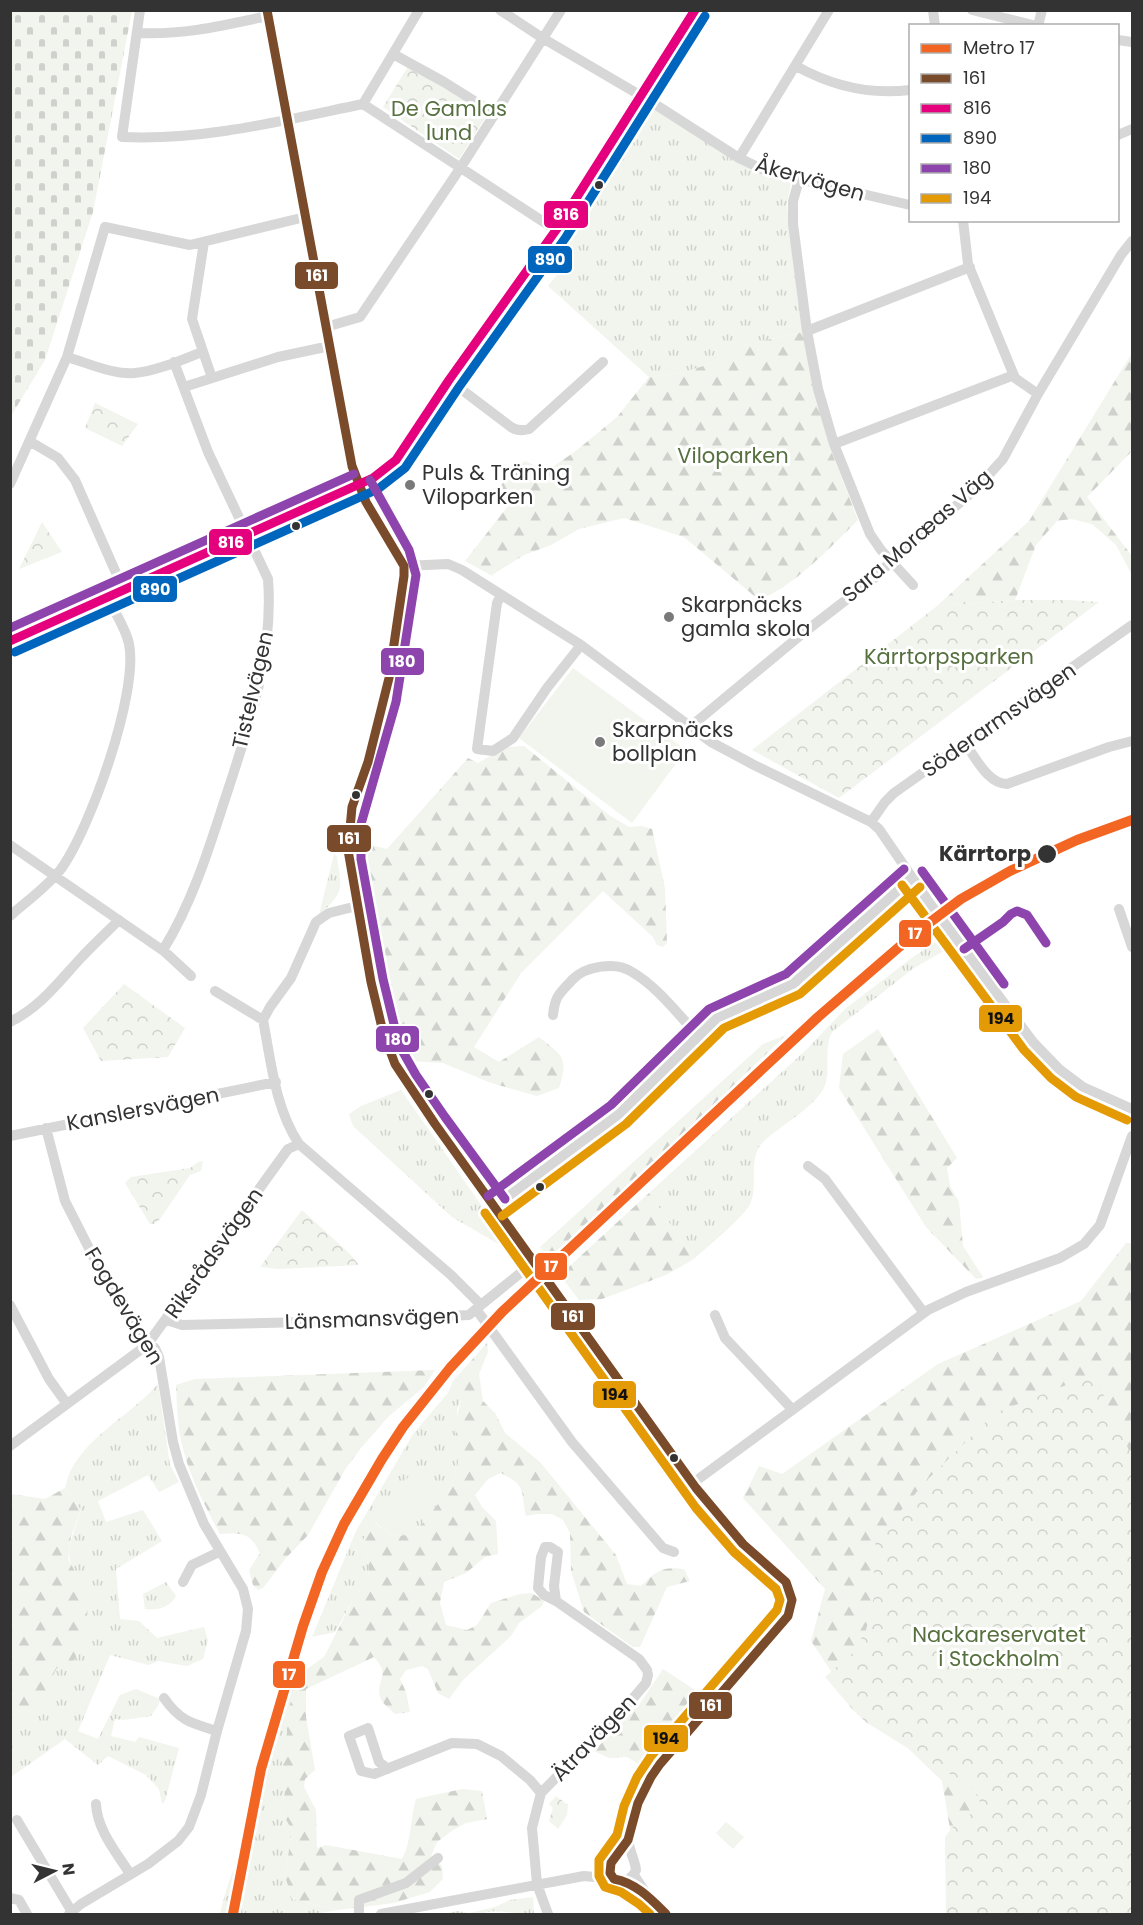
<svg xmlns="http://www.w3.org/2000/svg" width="1143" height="1925" font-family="Poppins,sans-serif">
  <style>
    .grass { fill: url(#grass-tufts) }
    .forest { fill: url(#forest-firs) }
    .cemetery { fill: url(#cemetery-stones) }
    .park { fill: url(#park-crowns) }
    .pitch { fill: #f1f5ed }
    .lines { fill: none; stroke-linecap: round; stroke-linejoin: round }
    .minor { stroke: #d7d7d7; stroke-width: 10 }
    .bus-1-casing { stroke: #fff; stroke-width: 14 }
    .bus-2-casing { stroke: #fff; stroke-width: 14 }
    .bus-3-casing { stroke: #fff; stroke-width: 14 }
    .bus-4-casing { stroke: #fff; stroke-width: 14 }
    .bus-5-casing { stroke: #fff; stroke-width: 14 }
    .bus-1 { stroke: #7a4b2a; stroke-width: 9 }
    .bus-2 { stroke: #e5007d; stroke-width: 9 }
    .bus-3 { stroke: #0065bd; stroke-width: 9 }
    .bus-4 { stroke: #8e44ad; stroke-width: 9 }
    .bus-5 { stroke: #e39a05; stroke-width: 9 }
    .metro-1-casing { stroke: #fff; stroke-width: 15 }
    .metro-1 { stroke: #f26522; stroke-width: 10 }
    .bus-dot { fill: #333; stroke: #fff; stroke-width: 2 }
    .poi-dot { fill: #7a7a7a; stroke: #fff; stroke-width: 2 }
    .labels { text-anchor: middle; stroke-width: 6; stroke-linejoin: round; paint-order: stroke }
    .park-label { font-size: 21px; fill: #56703f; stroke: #fff }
    .street-label { font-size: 21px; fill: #333; stroke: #fff }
    .poi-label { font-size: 21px; fill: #333; stroke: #fff; text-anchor: start }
    .stop-label { font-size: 21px; font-weight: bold; fill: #333; stroke: #fff; text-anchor: end }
    .line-badge { stroke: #fff; stroke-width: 2 }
    .badge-label { font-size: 16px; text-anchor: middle; font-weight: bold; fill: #fff }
    .pale-badge-label { font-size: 16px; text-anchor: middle; font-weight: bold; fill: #111 }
  </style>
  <defs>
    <pattern id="grass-tufts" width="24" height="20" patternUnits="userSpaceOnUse" patternTransform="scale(1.5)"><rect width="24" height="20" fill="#f1f5ed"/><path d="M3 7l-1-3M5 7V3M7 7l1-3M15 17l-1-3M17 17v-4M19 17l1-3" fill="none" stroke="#cfd2cc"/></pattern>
    <pattern id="forest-firs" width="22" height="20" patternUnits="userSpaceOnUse" patternTransform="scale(1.5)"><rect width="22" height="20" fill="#f1f5ed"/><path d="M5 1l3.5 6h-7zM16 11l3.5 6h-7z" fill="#cfd2cc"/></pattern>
    <pattern id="cemetery-stones" width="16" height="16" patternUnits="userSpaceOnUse" patternTransform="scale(1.5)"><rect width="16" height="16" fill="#f1f5ed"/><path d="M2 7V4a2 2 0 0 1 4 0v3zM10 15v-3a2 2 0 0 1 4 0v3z" fill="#cfd2cc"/></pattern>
    <pattern id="park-crowns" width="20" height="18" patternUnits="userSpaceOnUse" patternTransform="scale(1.5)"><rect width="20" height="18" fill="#f1f5ed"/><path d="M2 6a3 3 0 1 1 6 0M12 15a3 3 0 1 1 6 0" fill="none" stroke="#cfd2cc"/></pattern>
  </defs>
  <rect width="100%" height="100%" fill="#fff"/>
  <path class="grass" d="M654,109L791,183L787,203L789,231L803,332L744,345L709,364L682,373L649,377L548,286L564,266L554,259L645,114Z
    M334,854L337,856C341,889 346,891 319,915Z
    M943,937L949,948L914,968L832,1032C824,1048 830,1065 826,1082C821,1104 778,1127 763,1142C747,1158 759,1185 750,1204C745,1216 706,1248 694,1259L649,1193L806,1050L845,1009L913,957Z
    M401,1090L502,1235L519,1256L452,1217L353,1126L349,1114L361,1106Z
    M158,1384L170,1465L179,1482L159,1492L148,1475L98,1501L106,1522L143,1510L162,1541L116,1569L120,1619L139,1621L157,1638L204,1627L208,1640L203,1659L187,1666L158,1661L149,1665L110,1655L78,1731L98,1739L120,1695L136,1689L160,1699L159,1704L151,1716L123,1720L115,1719L111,1736L135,1742L139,1737L179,1748L165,1801L162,1804L159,1789L146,1775L108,1756L98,1765L65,1739L11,1777L10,1717L19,1714L51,1696L52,1677L57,1667H72L88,1594C61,1554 67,1554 81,1510L65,1488C67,1482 68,1475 71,1470C90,1434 132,1414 158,1384Z
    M448,1393L461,1399L457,1410L458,1463L451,1487L424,1522L409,1535L393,1536L375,1522L363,1540L368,1563L369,1581L354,1598L335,1632L312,1637L356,1531L413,1434Z
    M166,1582L176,1596C171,1607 156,1611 145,1609L143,1594Z
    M298,1680L287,1713V1733L281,1756L286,1787L281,1811L292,1830L285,1876L292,1899L338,1910L315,1914H220C226,1892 231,1864 249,1849L248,1844L256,1797L261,1775L272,1759L289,1682Z
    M533,1897L534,1914C519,1915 501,1909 486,1912V1914H440L458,1911L469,1913L495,1907L510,1900Z"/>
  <path class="forest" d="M803,332L832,453L858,520C831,547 794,586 759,600L684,537L624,518L579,529L551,545L524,555L492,575L494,577L465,561L512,501L499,489L510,471L525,461L547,471L577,450L617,417L649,377L682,373L709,364L744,345Z
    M1132,353V451L1087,497L1132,556V575L1116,545L1092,524L1071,519L1057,521L1036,545L1015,600L937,606L1029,521Z
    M524,746L609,815L629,827L642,826L652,829L665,888L667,943L663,947L657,945L653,937L603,891L521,973L474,1047L499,1062L539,1037C562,1056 569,1056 559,1088L537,1096L491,1083L443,1063L408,1061L400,1049L384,995L358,842L387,849L468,758L478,763L506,747Z
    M878,1029L957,1158L947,1168L950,1186L959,1202L963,1246L983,1277L976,1279L926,1227L839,1088L843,1054Z
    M786,1035L552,1259L540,1247L763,1044Z
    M649,1193L694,1259L666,1275L602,1299L579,1300L560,1275Z
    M1126,1243H1132V1914L952,1841L942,1781L837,1680L811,1641L825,1589L743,1498L759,1466L782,1474L938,1364L1081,1301Z
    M487,1343L488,1352L479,1374L483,1401L495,1413L505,1433L540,1462L616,1555L627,1584L641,1586C656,1571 662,1566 684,1569L690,1581L667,1587L640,1647H633L584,1612L571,1571L570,1533L563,1520L552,1514H537L526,1516C520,1490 528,1487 501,1473L488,1479L475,1495L482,1507L496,1521L498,1554L485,1557L466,1573L444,1582L440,1603L446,1625L467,1630L477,1625L491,1603L520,1594L532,1593L544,1601L542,1606L519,1623L511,1636L463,1680L449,1699L438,1693L428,1669L422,1666L406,1670L400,1679L406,1692L410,1712L395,1714C391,1710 383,1704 381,1699C373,1683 393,1677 374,1657L306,1689V1717L315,1770L305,1779L304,1787L316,1810L317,1848L326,1845L402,1859C412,1841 410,1819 416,1799L462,1789L482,1791L487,1819L466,1823L453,1830L437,1842L431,1856L442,1866L443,1879L430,1892L416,1896L394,1903L338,1910L292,1899L285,1876L292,1830L281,1811L286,1787L281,1756L287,1733V1713L298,1680L304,1671L324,1657L354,1598L369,1581L368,1563L363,1540L374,1522L393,1536L409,1535L424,1522L451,1487L458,1463L455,1424L461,1400L448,1393L453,1381Z
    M435,1370L424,1387L389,1416L361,1448L346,1468L308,1535L286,1558L263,1588L258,1590L253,1585L249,1570L260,1553C250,1532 242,1533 220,1534C204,1504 188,1474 181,1440C177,1422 177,1403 176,1385L195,1379Z
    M65,1488L81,1510L71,1536L68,1559L88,1594L87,1622L72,1667L57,1668L52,1677L51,1696L19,1715L11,1717V1494L45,1499Z
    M663,1669L707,1698L648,1769L627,1757L609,1758L594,1751L639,1705Z"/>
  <path class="cemetery" d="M11,10L132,11L93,212L45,360L11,416Z"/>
  <path class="park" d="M409,65L487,115L459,159L383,107Z
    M95,403L138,424L122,446L85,428Z
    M42,522L62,552L19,569Z
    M1015,600H1068L1099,602L839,798L752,750L937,606Z
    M124,984L185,1028L168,1057L101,1061L83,1028Z
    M203,1161L201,1171L190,1175L160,1219L154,1224H150L125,1183L131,1177L190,1168L198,1162Z
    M302,1210L350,1254L359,1265L279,1269L260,1267Z
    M1094,1374L1132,1457V1914H946L945,1837L956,1823L979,1809L980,1798L971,1787L867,1723L854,1711L825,1677L854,1652L866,1630L875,1593L873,1557L876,1540L927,1480L995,1413Z
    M556,1796L568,1805L567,1815L558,1829L549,1821L553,1808L549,1804Z"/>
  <path class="pitch" d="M447,105L466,114L471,122L459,141L434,123L442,116Z
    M573,668L686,750L632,823L519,738Z
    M410,1475L431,1494L393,1536L372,1517Z
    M726,1822L744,1837L733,1849L716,1833Z"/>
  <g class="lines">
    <path class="minor" d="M140,10L122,137C203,141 285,120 363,104L556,230
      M267,10L352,466L366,502L404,566V576L389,678L368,762L352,807L348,850L371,982L383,1032L395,1064L435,1124L696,1488L743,1544L786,1582L792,1600L788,1616L660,1764C644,1786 626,1814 629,1843C630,1853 635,1860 636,1870C631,1881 620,1885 611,1875L610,1865L628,1840
      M500,10L544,39L650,101L739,158L768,172L910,205
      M933,10L935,26
      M972,10L1037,26
      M1038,26L1042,10
      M137,33C185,35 221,26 268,16
      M1118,40L1132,42
      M393,54L444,82L495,114
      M796,66C832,86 870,95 910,90
      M363,104L419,10
      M1118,135L1132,129
      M739,158L829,10
      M799,180L793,201V224L807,331L818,389L834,444L870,534L881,550L913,585
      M963,220L968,264L1015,378L1038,394
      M204,242L192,319L212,378
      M326,327L360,317L461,167L561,10
      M807,331L970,267
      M67,357C88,363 113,375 135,373C157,371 181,360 202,352
      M449,380L511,427C517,431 522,431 529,429L603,362
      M184,387L278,357L330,346
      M31,442L58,458L75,480L124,591
      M834,444L1014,375
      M10,484L67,357L105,227L190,245L305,217
      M404,566L448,564L462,570L581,645L711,742L754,765L871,822L879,829L931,905L1033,1042L1059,1069L1083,1087L1132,1109
      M501,595L497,603L477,749L493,751L513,738L547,688L581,645
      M10,641L373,478L396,460L449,380L556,230L695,10
      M690,727L802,634L877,576L892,560L976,489L1003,459L1038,394L1121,255L1132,241
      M966,745C976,758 988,784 1007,784L1109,747L1132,741
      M871,822L885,802L894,793L1132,625
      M10,845L165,952L191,976
      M357,906L329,913L316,922L291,978L270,1007L263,1020C271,1061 275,1108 299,1144L451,1275L481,1305
      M1119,909L1132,947
      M10,916C27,901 48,886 61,869C90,829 139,692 129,644C126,629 115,613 108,598
      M163,950C191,905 208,852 224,802C248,729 274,656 268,579L208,452L174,362
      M215,991L263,1020
      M553,1015C555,996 559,994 572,980C585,966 616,961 632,972C658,987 678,1015 699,1036
      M10,1022C39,1008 58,983 79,960C92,946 106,933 119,920
      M46,1128L65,1201L97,1264L141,1338L155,1348L159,1357L173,1442L179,1464L204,1524L243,1589L248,1609L246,1631L217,1731L201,1795L189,1827L178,1841L148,1864L81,1904L69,1914
      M10,1136L276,1082
      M808,1166L825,1179L924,1313
      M495,1206L619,1114L717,1018L793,984L912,878
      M10,1305L49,1379L67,1404
      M476,1309L534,1262
      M715,1315L725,1338L792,1409
      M167,1320L182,1325L345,1321L469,1315L476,1309L572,1442L663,1548L674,1552
      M10,1446L147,1345L280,1160L288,1149L299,1144
      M693,1483L928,1310L966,1292L1060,1258L1084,1244L1100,1225L1132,1136
      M183,1582L192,1565L219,1552
      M164,1698C180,1721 191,1723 217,1731
      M388,1769L379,1762L368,1728L349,1736L361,1771L374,1774L452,1743L477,1744L501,1756L530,1780L541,1793
      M96,1804C97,1830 117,1853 130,1874
      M17,1820L72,1912
      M634,1875L647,1895L666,1914
      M10,1898L19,1900L27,1914
      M359,1914V1900L406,1883L438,1858
      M381,1914L584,1876L614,1879
      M548,1914L537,1884L532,1828L541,1793L629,1703L646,1683L648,1675L647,1670L639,1659L556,1601L554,1586L558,1552L550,1547H545L541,1557L538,1588L544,1595L556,1601"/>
    <g class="bus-1-casing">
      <path id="bus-1" d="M267,10L352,466L366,502L404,566V576L389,678L368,762L352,807L348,850L371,982L383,1032L395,1064L435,1124L696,1488L743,1544L786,1582L792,1600L788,1616L660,1764L651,1777L638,1803L628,1840L611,1863L610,1873L614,1879C636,1883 651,1899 666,1914"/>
    </g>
    <g class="bus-2-casing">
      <path id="bus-2" d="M10,641L373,478L396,460L449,380L556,230L695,10"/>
    </g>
    <g class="bus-3-casing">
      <path id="bus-3" d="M15,652L378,489L405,468L459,387L566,237L705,16"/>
    </g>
    <g class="bus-4-casing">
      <path id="bus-4" d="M370,480L409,550L416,575L396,702L361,824V859L383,979L399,1045L416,1075L445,1117L505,1199
        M10,628L354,474
        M922,871L1004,984
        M964,949L1003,922L1011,914L1017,911L1027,915L1046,943
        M488,1196L611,1105L709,1009L786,974L904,869"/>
    </g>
    <g class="bus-5-casing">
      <path id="bus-5" d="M902,885L1024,1050L1051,1078L1076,1097L1127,1120
        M485,1213L696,1508L734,1552L776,1589L780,1600L777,1610L651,1756L637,1777L624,1806L617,1835L599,1860V1876L605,1887L621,1892L639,1904L650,1914
        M502,1216L626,1124L724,1028L800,994L920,887"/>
    </g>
    <use href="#bus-1" class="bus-1"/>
    <use href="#bus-2" class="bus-2"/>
    <use href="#bus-3" class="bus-3"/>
    <use href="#bus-4" class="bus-4"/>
    <use href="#bus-5" class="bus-5"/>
    <g class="metro-1-casing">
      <path id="metro-1" d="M233,1914L261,1769L303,1626L322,1572L344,1524L382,1459L403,1427L450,1368L502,1312L818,1017L913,935L961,899L1010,871L1077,840L1132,820"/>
    </g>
    <use href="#metro-1" class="metro-1"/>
  </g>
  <g class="bus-dot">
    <circle cx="599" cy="185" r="5"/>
    <circle cx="296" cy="526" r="5"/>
    <circle cx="356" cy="795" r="5"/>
    <circle cx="1047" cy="854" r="10"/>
    <circle cx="429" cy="1094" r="5"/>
    <circle cx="540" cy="1187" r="5"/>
    <circle cx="674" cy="1458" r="5"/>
  </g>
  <g class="poi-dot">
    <circle cx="410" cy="485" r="6"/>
    <circle cx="669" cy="617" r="6"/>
    <circle cx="600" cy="742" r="6"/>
  </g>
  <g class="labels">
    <g class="park-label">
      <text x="449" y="116">De Gamlas<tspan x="449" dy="24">lund</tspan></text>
      <text x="733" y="463">Viloparken</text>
      <text x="949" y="664">Kärrtorpsparken</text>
      <text x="999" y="1642">Nackareservatet<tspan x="999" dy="24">i Stockholm</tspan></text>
    </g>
    <g class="street-label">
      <text transform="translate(810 179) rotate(16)" y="7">Åkervägen</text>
      <text transform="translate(917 536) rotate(-41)" y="7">Sara Moræas Väg</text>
      <text transform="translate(253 690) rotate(-77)" y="7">Tistelvägen</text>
      <text transform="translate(999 720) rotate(-35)" y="7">Söderarmsvägen</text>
      <text transform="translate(143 1109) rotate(-11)" y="7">Kanslersvägen</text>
      <text transform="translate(214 1253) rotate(-55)" y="7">Riksrådsvägen</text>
      <text transform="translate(124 1306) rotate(59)" y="7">Fogdevägen</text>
      <text transform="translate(372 1319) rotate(-2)" y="7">Länsmansvägen</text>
      <text transform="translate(594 1738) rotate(-46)" y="7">Ätravägen</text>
    </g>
    <g class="poi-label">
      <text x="422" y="480">Puls &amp; Träning<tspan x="422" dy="24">Viloparken</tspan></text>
      <text x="681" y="612">Skarpnäcks<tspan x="681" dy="24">gamla skola</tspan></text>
      <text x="612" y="737">Skarpnäcks<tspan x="612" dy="24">bollplan</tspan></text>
    </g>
    <g class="stop-label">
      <text x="1031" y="861">Kärrtorp</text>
    </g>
  </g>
  <g class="line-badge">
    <rect x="543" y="200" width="46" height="29" rx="6" fill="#e5007d"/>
    <rect x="527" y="245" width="46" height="29" rx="6" fill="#0065bd"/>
    <rect x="294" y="261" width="45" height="29" rx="6" fill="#7a4b2a"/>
    <rect x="208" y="528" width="45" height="28" rx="6" fill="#e5007d"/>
    <rect x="132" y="575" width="46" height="28" rx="6" fill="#0065bd"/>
    <rect x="380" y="647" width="45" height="29" rx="6" fill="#8e44ad"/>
    <rect x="326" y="824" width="46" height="29" rx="6" fill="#7a4b2a"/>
    <rect x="898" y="919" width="34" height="29" rx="6" fill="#f26522"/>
    <rect x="978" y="1004" width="45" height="29" rx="6" fill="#e39a05"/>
    <rect x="375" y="1025" width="45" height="28" rx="6" fill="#8e44ad"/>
    <rect x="534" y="1252" width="34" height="29" rx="6" fill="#f26522"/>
    <rect x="550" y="1302" width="46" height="29" rx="6" fill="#7a4b2a"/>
    <rect x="592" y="1380" width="45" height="29" rx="6" fill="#e39a05"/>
    <rect x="272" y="1660" width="34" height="29" rx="6" fill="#f26522"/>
    <rect x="688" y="1691" width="45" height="29" rx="6" fill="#7a4b2a"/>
    <rect x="643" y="1724" width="46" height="29" rx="6" fill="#e39a05"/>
  </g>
  <g class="badge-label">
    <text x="566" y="220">816</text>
    <text x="550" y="265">890</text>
    <text x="317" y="281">161</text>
    <text x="231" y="548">816</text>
    <text x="155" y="595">890</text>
    <text x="402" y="667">180</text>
    <text x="349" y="844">161</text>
    <text x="915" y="939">17</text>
    <text x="398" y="1045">180</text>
    <text x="551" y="1272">17</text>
    <text x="573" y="1322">161</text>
    <text x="289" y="1680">17</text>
    <text x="711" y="1711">161</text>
  </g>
  <g class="pale-badge-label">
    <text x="1001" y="1024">194</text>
    <text x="615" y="1400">194</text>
    <text x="666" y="1744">194</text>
  </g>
  <rect width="1143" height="1925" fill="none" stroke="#333333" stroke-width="24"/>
  <rect x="909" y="24" width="210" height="198" fill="#ffffff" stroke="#adadad" stroke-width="1.5"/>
  <rect x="921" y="44" width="30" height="9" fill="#f26522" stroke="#adadad" stroke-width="1.5"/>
  <text x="963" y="54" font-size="18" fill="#333333">Metro 17</text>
  <rect x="921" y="74" width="30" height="9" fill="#7a4b2a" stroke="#adadad" stroke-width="1.5"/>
  <text x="963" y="84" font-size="18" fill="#333333">161</text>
  <rect x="921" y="104" width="30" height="9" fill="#e5007d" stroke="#adadad" stroke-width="1.5"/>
  <text x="963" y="114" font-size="18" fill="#333333">816</text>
  <rect x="921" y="134" width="30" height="9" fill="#0065bd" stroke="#adadad" stroke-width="1.5"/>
  <text x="963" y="144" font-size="18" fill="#333333">890</text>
  <rect x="921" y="164" width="30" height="9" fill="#8e44ad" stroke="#adadad" stroke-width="1.5"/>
  <text x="963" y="174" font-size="18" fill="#333333">180</text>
  <rect x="921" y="194" width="30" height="9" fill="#e39a05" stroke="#adadad" stroke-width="1.5"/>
  <text x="963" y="204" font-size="18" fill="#333333">194</text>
  <g transform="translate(54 1871) rotate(83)" stroke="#ffffff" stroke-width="4.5" paint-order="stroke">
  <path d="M0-4.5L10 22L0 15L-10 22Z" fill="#333333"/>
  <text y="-9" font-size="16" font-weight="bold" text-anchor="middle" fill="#333333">N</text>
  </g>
</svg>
